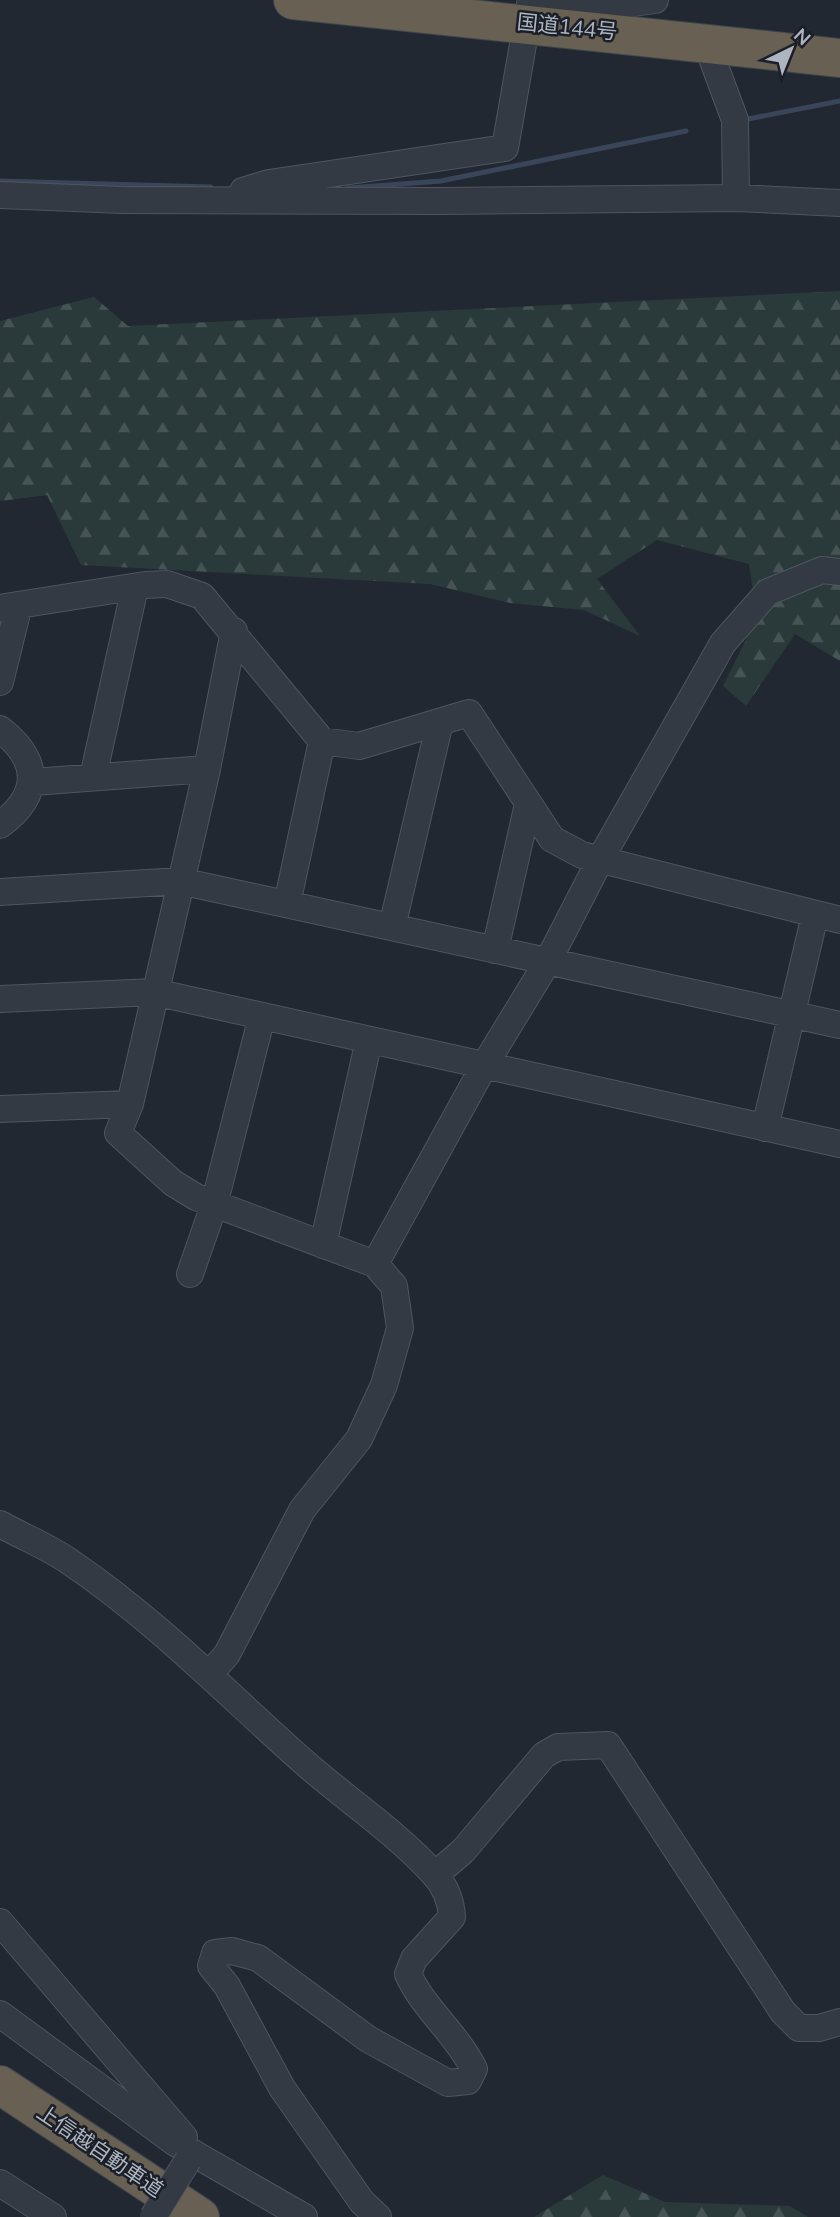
<svg xmlns="http://www.w3.org/2000/svg" width="840" height="2217" font-family="Mulish,'Noto Sans JP',sans-serif">
  <style>
    .forest { fill: url(#forest-firs) }
    .lines { fill: none; stroke-linecap: round; stroke-linejoin: round }
    .stream { stroke: #39465a; stroke-width: 5 }
    .minor-casing { stroke: #4f555e; stroke-width: 28 }
    .highway-casing { stroke: #3f454e; stroke-width: 40 }
    .minor { stroke: #343a43; stroke-width: 26 }
    .highway { stroke: #686052; stroke-width: 38 }
    .minor-bridge-casing { stroke: #4f555e; stroke-width: 28; stroke-linecap: butt }
    .minor-bridge { stroke: #343a43; stroke-width: 26 }
    .labels { text-anchor: middle; stroke-width: 5; stroke-linejoin: round; paint-order: stroke }
    .street-label { font-size: 21px; fill: #aeb5c0; stroke: #1a1f28 }
  </style>
  <defs>
    <pattern id="forest-firs" width="22" height="20" patternUnits="userSpaceOnUse" patternTransform="scale(1.75)"><rect width="22" height="20" fill="#2a3a3a"/><path d="M5 1l3.5 6h-7zM16 11l3.5 6h-7z" fill="#465455"/></pattern>
  </defs>
  <rect width="100%" height="100%" fill="#212832"/>
  <path class="forest" d="M840,291V661L795,634L746,706L723,686L757,618L749,564L657,540L597,579L640,636L584,610L510,603L430,584L81,565L47,495L0,501V321L94,297L128,326Z
    M603,2175L665,2202L790,2206L808,2217H534Z"/>
  <g class="lines">
    <path class="stream" d="M748,119L840,101
      M0,181L211,187
      M348,188L441,181L686,131"/>
    <g class="minor-casing">
      <path id="minor" d="M243,191L269,183L505,148L530,4L604,7L655,0
        M0,195L122,200L440,201L736,198L735,120L706,42
        M736,198L840,203
        M0,608L145,585L167,584L202,596L322,741L359,746L469,713L552,839L582,855L840,920
        M234,631L207,769L130,1104L118,1133L173,1183L196,1197L375,1264L484,1066L548,961L601,858L723,643L768,592L822,570L840,572
        M0,682L19,605
        M0,729C40,760 42,794 0,825
        M93,777L135,587
        M33,782L207,769
        M0,892L180,881L840,1025
        M287,904L322,741
        M392,927L440,722
        M495,950L528,804
        M0,999L154,992L840,1144
        M0,1109L130,1104
        M765,1128L815,915
        M323,1245L369,1040
        M190,1274L214,1205L262,1016
        M0,1524C23,1537 49,1547 70,1562C156,1620 228,1695 305,1763C347,1800 396,1832 434,1874C446,1887 451,1900 452,1917L414,1959L408,1974C423,2008 456,2033 474,2069L468,2081L448,2083L368,2039L258,1958L232,1951L215,1953L211,1966L227,1986L282,2088L362,2202L378,2217
        M209,1675L227,1654L302,1510L359,1439L384,1385L400,1328L394,1286L375,1264
        M435,1875L463,1851L544,1755L558,1747L608,1745L783,2012L799,2028H819L840,2022
        M0,1922L184,2137
        M0,2014L174,2142L304,2217
        M0,2183L53,2217"/>
    </g>
    <g class="highway-casing">
      <path id="highway" d="M293,0L840,58
        M0,2085L200,2217"/>
    </g>
    <use href="#minor" class="minor"/>
    <use href="#highway" class="highway"/>
    <g class="minor-bridge-casing">
      <path id="minor-bridge" d="M153,2217L188,2160"/>
    </g>
    <use href="#minor-bridge" class="minor-bridge"/>
  </g>
  <g class="labels">
    <g class="street-label">
      <text transform="translate(567 27) rotate(6)" y="7">国道144号</text>
      <text transform="translate(100 2151) rotate(34)" y="7">上信越自動車道</text>
    </g>
  </g>
  <g transform="translate(791 49) rotate(43)" stroke="#1a1f28" stroke-width="5" paint-order="stroke">
  <path d="M0-5L12 26L0 18L-12 26Z" fill="#aeb5c0"/>
  <text y="-10" font-size="19" font-weight="bold" text-anchor="middle" fill="#aeb5c0">N</text>
  </g>
</svg>
